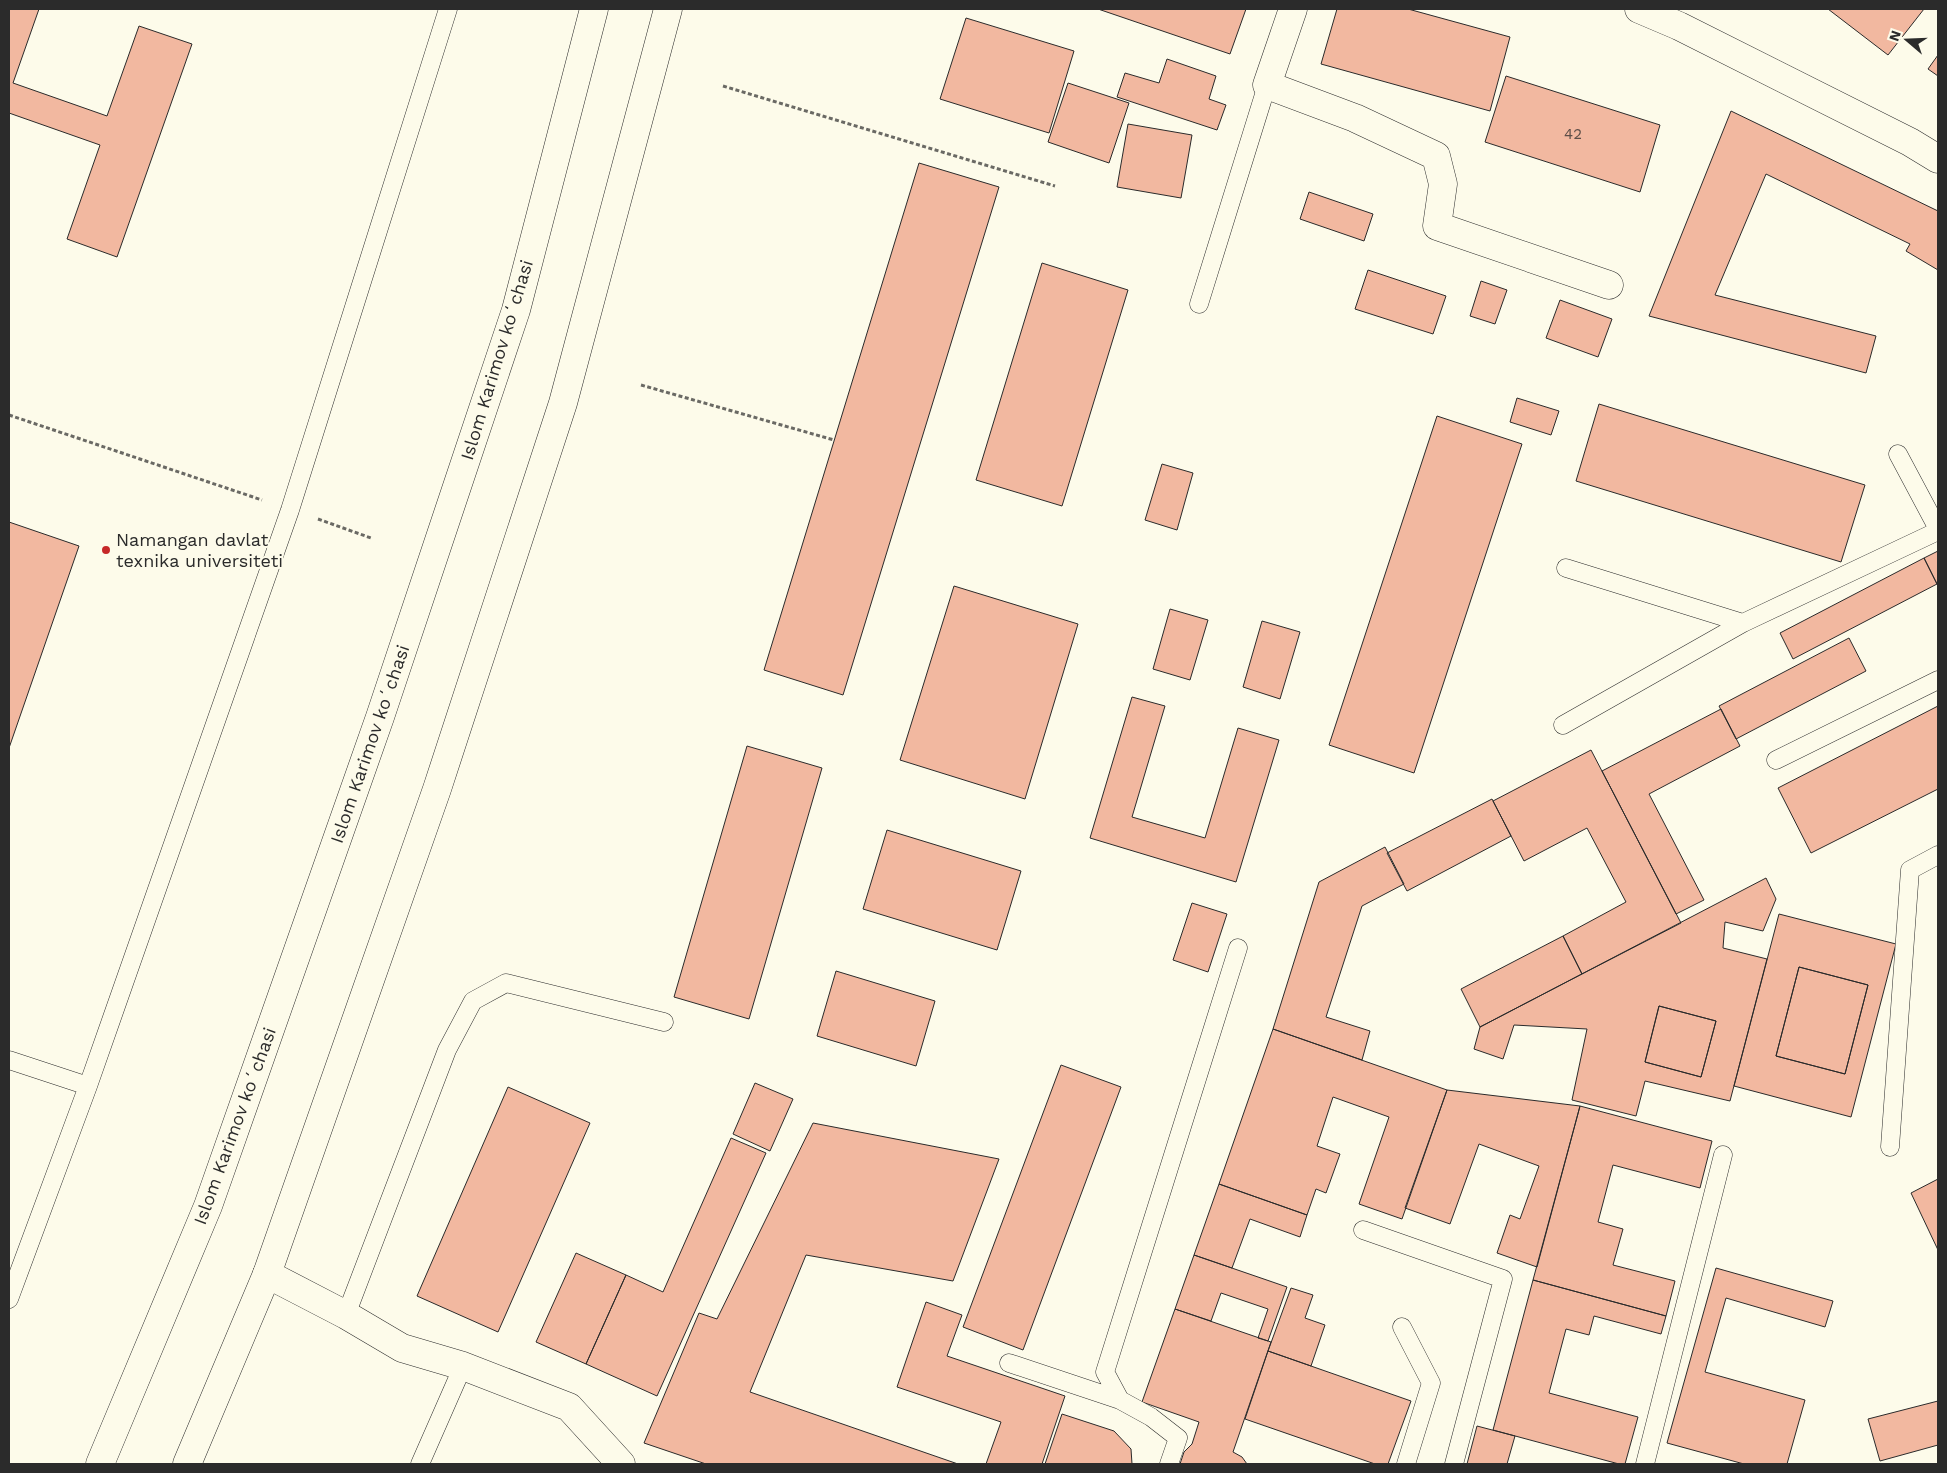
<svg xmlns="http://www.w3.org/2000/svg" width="1947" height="1473" font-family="'Work Sans',sans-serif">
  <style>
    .building { fill: #f2b8a0; stroke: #2b2b2b; fill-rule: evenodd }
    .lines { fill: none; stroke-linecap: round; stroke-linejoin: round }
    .lane-casing { stroke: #2b2b2b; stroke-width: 19 }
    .street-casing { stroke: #2b2b2b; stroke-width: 29 }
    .secondary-casing { stroke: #2b2b2b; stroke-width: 29 }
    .primary-casing { stroke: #2b2b2b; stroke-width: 29 }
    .path { stroke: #6a6964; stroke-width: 3; stroke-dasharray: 4 2.5; stroke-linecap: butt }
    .lane { stroke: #fdfbea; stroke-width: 18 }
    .street { stroke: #fdfbea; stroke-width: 28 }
    .secondary { stroke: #fdfbea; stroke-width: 28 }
    .primary { stroke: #fdfbea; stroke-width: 28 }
    .poi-dot { fill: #c62828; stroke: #fdfbea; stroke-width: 2 }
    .labels { text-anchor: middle; stroke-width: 4; stroke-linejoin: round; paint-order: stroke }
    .number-label { font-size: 15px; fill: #5d4e48 }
    .street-label { font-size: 18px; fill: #2b2b2b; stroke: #fdfbea }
    .poi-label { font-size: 18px; fill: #2b2b2b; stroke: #fdfbea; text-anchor: start }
  </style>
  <rect width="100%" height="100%" fill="#fdfbea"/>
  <path class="building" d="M9,9H39L13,83L107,116L139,26L192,44L117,257L67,239L100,145L9,113Z
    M1098,9H1246L1230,54Z
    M1337,9H1408L1510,37L1490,111L1321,64Z
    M1828,9H1924L1888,55Z
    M966,18L1074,51L1049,133L940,99Z
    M1938,55V76L1928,69Z
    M1167,59L1216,76L1209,99L1226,105L1217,130L1117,97L1125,73L1159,83Z
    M1506,76L1660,125L1640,192L1485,142Z
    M1068,83L1129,103L1109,163L1048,142Z
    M1731,111L1938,211V270L1906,251L1910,244L1766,174L1715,295L1876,336L1866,373L1649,316Z
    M1128,124L1192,135L1181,198L1117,187Z
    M919,163L999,187L843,695L764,670Z
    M1309,192L1373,214L1364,241L1300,219Z
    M1042,263L1128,290L1062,506L976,480Z
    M1368,270L1446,296L1433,334L1355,309Z
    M1481,281L1507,290L1495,324L1470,316Z
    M1560,300L1612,319L1598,357L1546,338Z
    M1517,398L1559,411L1551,435L1510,422Z
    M1599,404L1865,485L1841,562L1576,481Z
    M1437,416L1522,444L1414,773L1329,745Z
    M1162,464L1193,473L1177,530L1145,520Z
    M9,522L79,546L9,748Z
    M1938,551V586L1924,558Z
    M1924,558L1937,584L1793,659L1780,633Z
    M954,586L1078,624L1025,799L900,760Z
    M1170,609L1208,620L1190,680L1153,669Z
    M1262,621L1300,632L1280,699L1243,687Z
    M1849,638L1866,671L1736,739L1719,706Z
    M1132,697L1165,706L1132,817L1205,838L1238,728L1279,740L1236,882L1090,838Z
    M1938,706V789L1811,853L1778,788Z
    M1721,709L1740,746L1649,794L1704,900L1676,914L1602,771Z
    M747,746L822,768L749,1019L674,997Z
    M1591,750L1681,923L1582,974L1563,936L1626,902L1587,828L1524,861L1493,801Z
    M1492,799L1511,836L1407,891L1387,853Z
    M887,830L1021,871L997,950L863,909Z
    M1385,847L1404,884L1362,906L1326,1017L1370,1031L1362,1060L1273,1029L1319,882Z
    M1766,878L1776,899L1763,931L1725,922L1723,948L1767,959L1730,1101L1645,1081L1636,1116L1572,1100L1587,1029L1514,1025L1503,1059L1474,1049L1480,1027ZM1659,1006L1716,1021L1701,1077L1645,1062Z
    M1192,903L1227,914L1208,972L1173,960Z
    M1779,914L1896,944L1851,1117L1734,1086ZM1799,967L1868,985L1845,1074L1776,1056Z
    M1563,936L1582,974L1480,1027L1461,989Z
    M1799,967L1868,985L1845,1074L1776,1056Z
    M836,971L935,1001L916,1066L817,1036Z
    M1659,1006L1716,1021L1701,1077L1645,1062Z
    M1273,1029L1447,1090L1402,1219L1359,1204L1389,1117L1333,1097L1317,1146L1340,1154L1326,1193L1316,1189L1307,1215L1219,1184Z
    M1061,1065L1121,1087L1023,1350L963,1327Z
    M755,1083L793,1099L770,1151L733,1134Z
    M508,1087L590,1123L498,1332L417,1296Z
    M1447,1090L1580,1106L1537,1267L1497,1253L1510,1215L1520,1219L1539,1166L1479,1144L1450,1224L1405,1208Z
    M1580,1106L1712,1141L1700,1188L1613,1165L1598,1222L1623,1229L1613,1265L1675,1281L1666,1316L1533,1280Z
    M813,1123L999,1159L953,1281L806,1255L750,1392L958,1464H706L644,1443L699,1313L717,1319Z
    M731,1138L766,1153L657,1396L586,1364L626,1275L663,1292Z
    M1938,1179V1250L1911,1193Z
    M1219,1184L1307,1215L1300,1237L1250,1219L1232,1268L1194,1255Z
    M576,1253L626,1275L586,1364L536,1342Z
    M1194,1255L1287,1287L1268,1341L1258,1338L1268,1309L1221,1293L1211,1321L1175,1309Z
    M1716,1268L1833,1301L1825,1327L1726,1298L1705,1372L1805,1400L1787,1464H1744L1667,1443Z
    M1533,1280L1666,1316L1661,1334L1594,1316L1589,1335L1566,1329L1549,1393L1638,1417L1625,1464H1619L1493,1430Z
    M1291,1288L1313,1295L1305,1318L1325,1325L1311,1366L1268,1351Z
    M926,1302L962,1315L947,1356L1065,1396L1042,1464H986L1001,1422L897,1387Z
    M1175,1309L1271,1342L1233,1452L1242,1457L1247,1464H1180L1184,1452L1192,1444L1199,1422L1142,1402Z
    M1268,1351L1411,1401L1388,1464H1375L1245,1419Z
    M1938,1401V1445L1880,1461L1868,1419Z
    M1062,1414L1114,1431L1131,1449L1132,1464H1045Z
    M1477,1426L1515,1436L1507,1464H1467Z"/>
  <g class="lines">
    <g class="lane-casing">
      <path id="lane" d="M1199,304L1267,85
        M1898,454L1938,529
        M1566,568L1743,623
        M1563,725L1743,623L1938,531
        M1776,760L1938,680
        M9,1060L88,1086
        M1890,1147L1910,870L1938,855
        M1363,1230L1503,1279L1454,1464
        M9,1299L88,1086L290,510L448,9
        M346,1315L447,1050L473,1001L506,983L664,1022
        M1402,1327L1431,1383L1406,1464
        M1009,1363L1120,1400
        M420,1464L463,1366
        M1169,1464L1178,1438L1151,1417L1120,1400L1105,1372L1238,948
        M1645,1464L1723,1155"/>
    </g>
    <g class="street-casing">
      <path id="street" d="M1293,9L1267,85L1355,118L1436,156L1443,184L1437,226L1609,285
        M267,1274L346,1315L402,1348L463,1366L569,1407L621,1464"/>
    </g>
    <g class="secondary-casing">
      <path id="secondary" d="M1639,9L1679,26L1910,142L1938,159"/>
    </g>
    <g class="primary-casing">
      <path id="primary" d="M100,1464L208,1206L380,717L516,310L594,9
        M187,1464L267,1274L437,789L563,403L668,9"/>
    </g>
    <path class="path" d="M723,86L1055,186
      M641,385L834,440
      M9,415L262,500
      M318,519L371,538"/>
    <use href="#lane" class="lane"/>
    <use href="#street" class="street"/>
    <use href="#secondary" class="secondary"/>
    <use href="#primary" class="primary"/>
  </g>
  <circle class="poi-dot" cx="106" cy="550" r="5"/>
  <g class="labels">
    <g class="number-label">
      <text x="1573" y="139">42</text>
    </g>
    <g class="street-label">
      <text transform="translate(497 360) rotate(-73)" y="6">Islom Karimov koʻchasi</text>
      <text transform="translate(370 744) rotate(-71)" y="6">Islom Karimov koʻchasi</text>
      <text transform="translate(235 1126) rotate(-70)" y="6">Islom Karimov koʻchasi</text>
    </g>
    <g class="poi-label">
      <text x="116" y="546">Namangan davlat<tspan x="116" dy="21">texnika universiteti</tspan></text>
    </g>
  </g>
  <rect width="1947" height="1473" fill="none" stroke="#2b2b2b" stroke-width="20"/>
  <g transform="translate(1907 40) rotate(289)" stroke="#fdfbea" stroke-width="4" paint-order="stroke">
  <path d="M0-4L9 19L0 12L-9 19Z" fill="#2b2b2b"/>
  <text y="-8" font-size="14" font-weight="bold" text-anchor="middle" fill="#2b2b2b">N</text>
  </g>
</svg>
